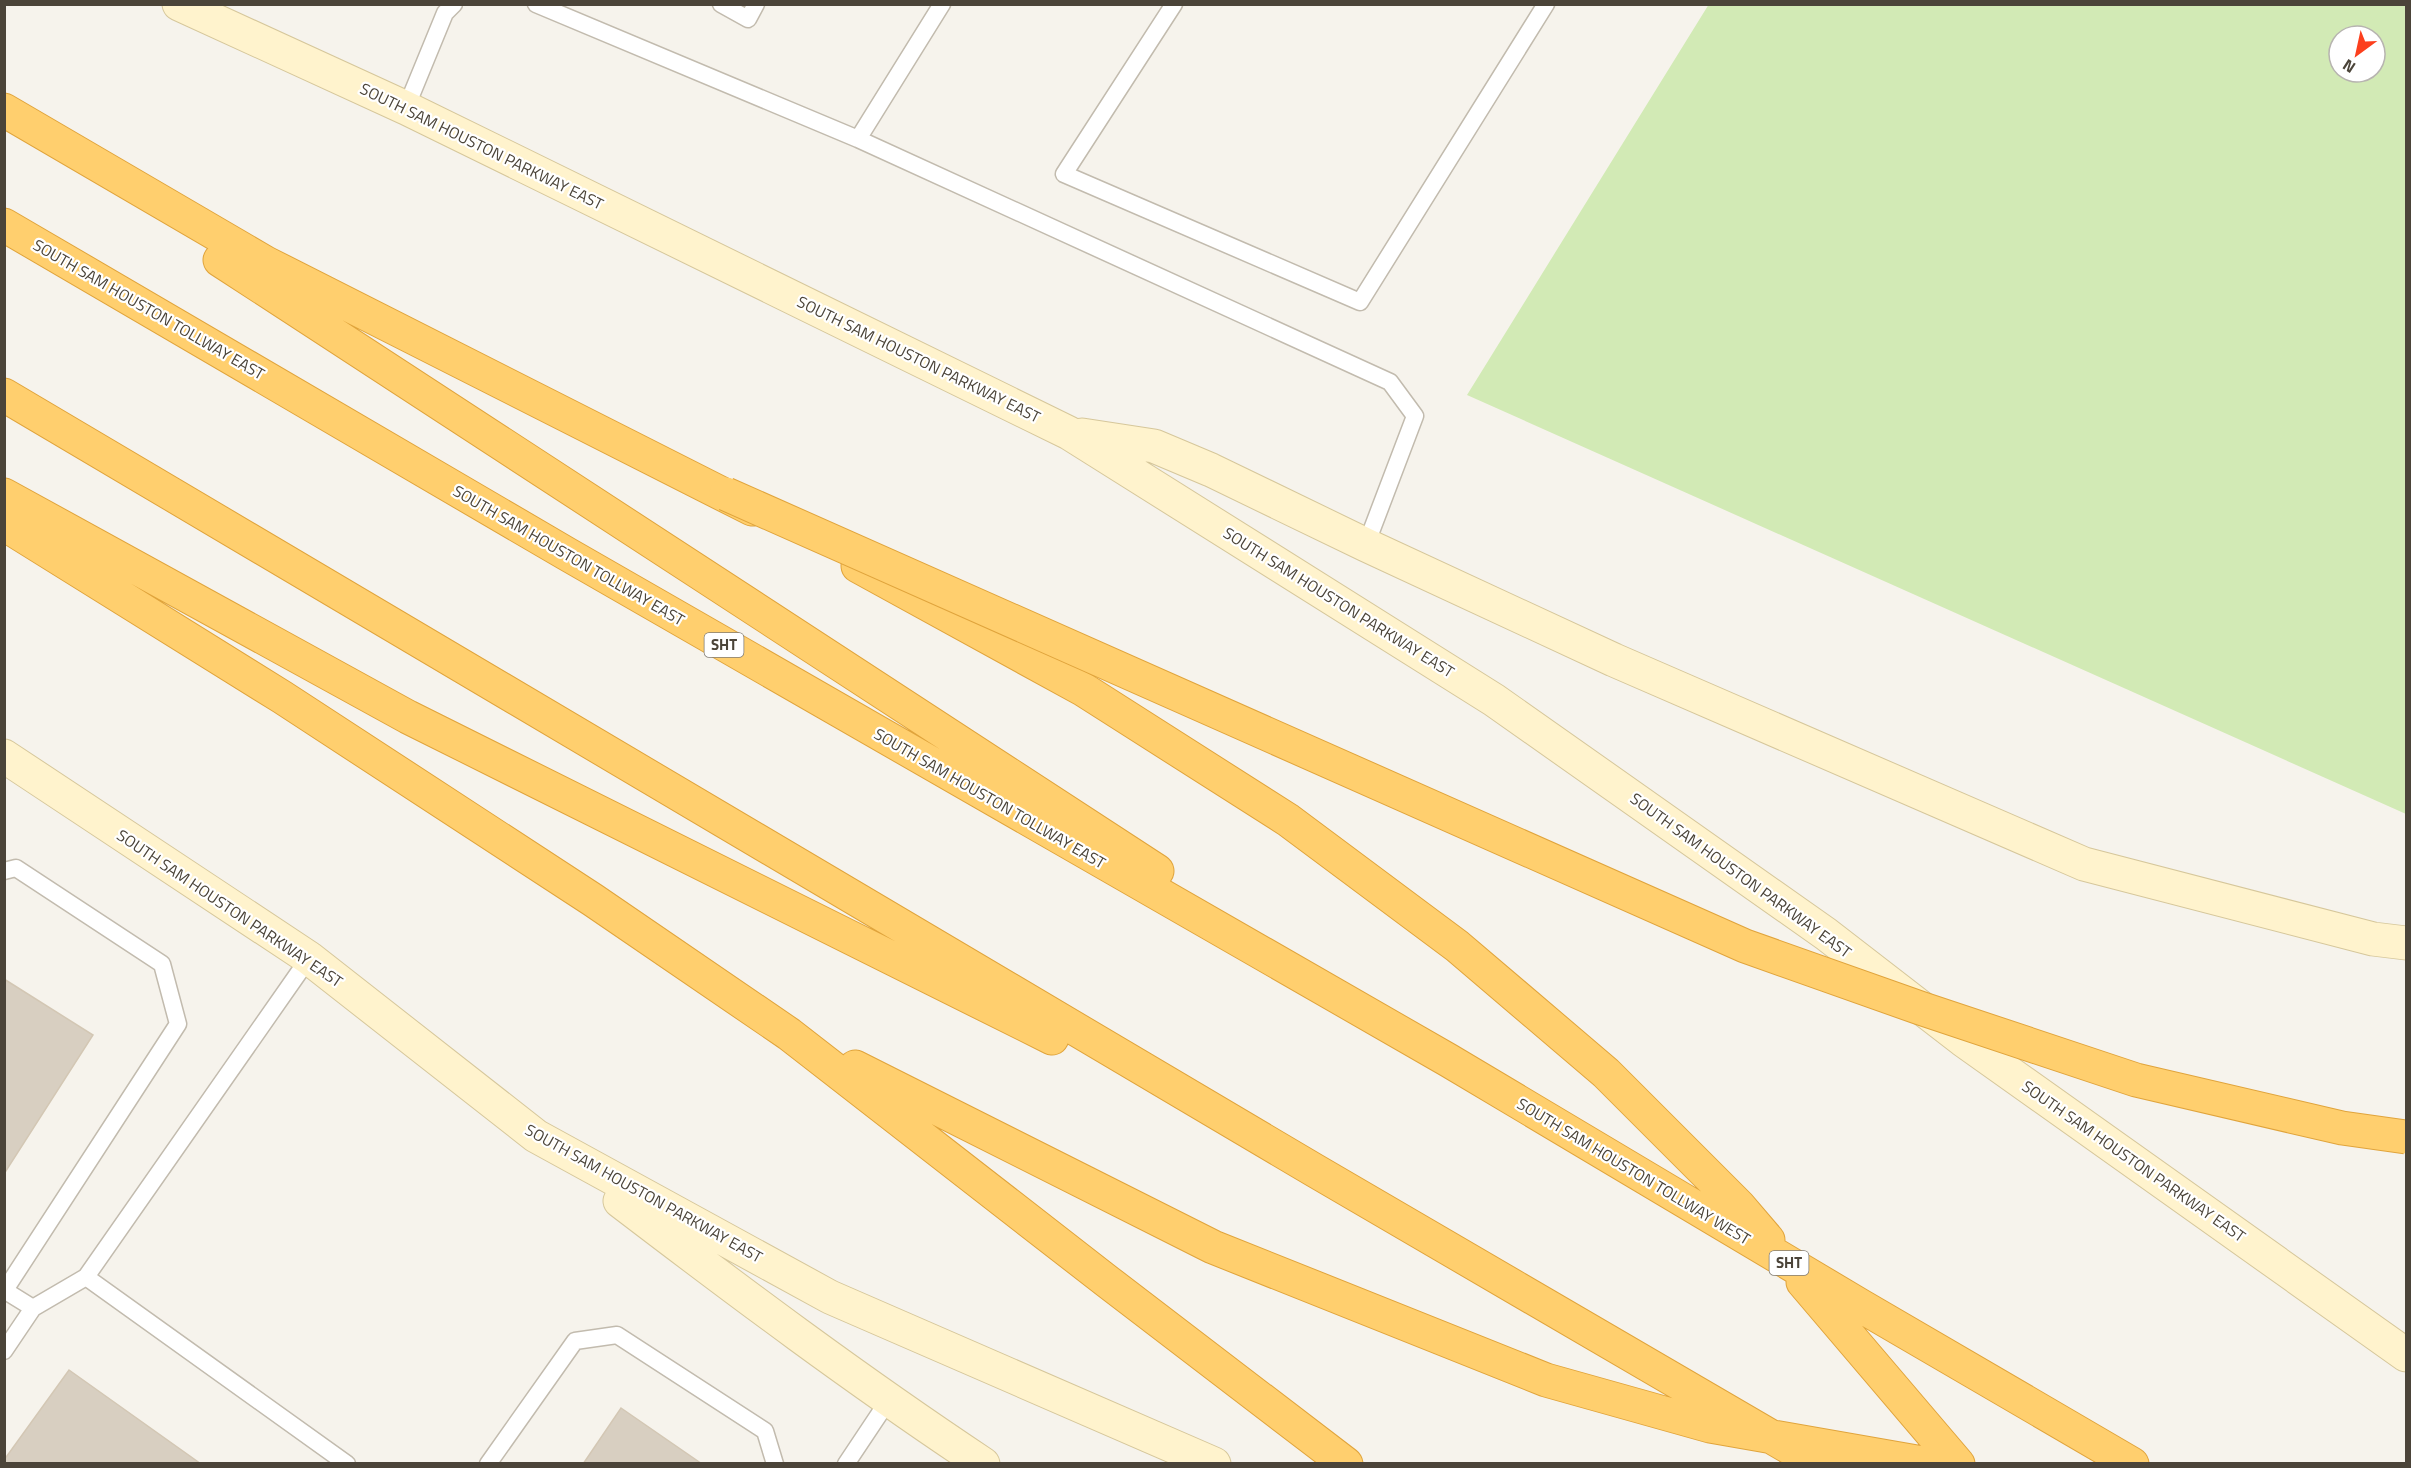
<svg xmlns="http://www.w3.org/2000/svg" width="2411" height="1468" font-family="'Titillium Web',sans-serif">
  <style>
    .green { fill: #d2eab5; fill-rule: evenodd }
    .building { fill: #d8cfc1; stroke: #d3c7b4; stroke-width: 1.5 }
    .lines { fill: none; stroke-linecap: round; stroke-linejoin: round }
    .service-casing { stroke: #c2bbae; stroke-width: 19 }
    .secondary-casing { stroke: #d6c79b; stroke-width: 35 }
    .motorway-casing { stroke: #e0a43c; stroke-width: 35 }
    .service { stroke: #fff; stroke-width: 16 }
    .secondary { stroke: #fff3cd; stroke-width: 33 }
    .motorway { stroke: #ffcf6e; stroke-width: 33 }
    .motorway-bridge-casing { stroke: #e0a43c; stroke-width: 35; stroke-linecap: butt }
    .motorway-bridge { stroke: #ffcf6e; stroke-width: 33 }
    .labels { text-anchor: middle; stroke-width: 4.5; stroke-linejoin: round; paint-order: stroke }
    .shield { fill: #fff; stroke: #817c74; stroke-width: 1.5 }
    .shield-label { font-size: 15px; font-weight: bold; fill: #4b4439 }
    .street-label { font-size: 16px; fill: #4b4439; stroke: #fff }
  </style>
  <rect width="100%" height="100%" fill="#f6f3ec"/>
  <path class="green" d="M1709,4L2406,5V814L1467,395ZM2339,36H2375V72H2339Z"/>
  <path class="building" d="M4,979L93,1035L4,1174Z
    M69,1370L201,1464H4V1460Z
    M621,1408L702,1464H583Z"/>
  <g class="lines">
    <g class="service-casing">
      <path id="service" d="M536,4L858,139L1390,382L1415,416L1366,545
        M721,4L748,19L756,4
        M1174,4L1064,174L1360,302L1546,4
        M406,108L445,13L454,4
        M858,139L942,4
        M4,871L16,868L162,964L178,1024L5,1290
        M309,958L86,1277L347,1464
        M4,1290L33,1308
        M4,1351L33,1308L86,1277
        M488,1464L575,1341L617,1335L765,1431L775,1464
        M846,1464L888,1401"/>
    </g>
    <g class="secondary-casing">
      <path id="secondary" d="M179,4L406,108L1069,433L1494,700L1826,934L1963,1040L2406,1355
        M1082,435L1154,446L1211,470L1366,545L1614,660L2084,864L2373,939L2406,943
        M4,756L309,958L536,1136L830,1297L1214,1464
        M620,1201C739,1292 858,1381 983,1464"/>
    </g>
    <g class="motorway-casing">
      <path id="motorway" d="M4,110L266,263L752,509
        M4,225L567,554L1448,1060L1861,1306L2132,1464
        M220,260L1157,871
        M4,395L1314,1170L1818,1464
        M4,495L408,717L1052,1038
        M4,524L282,697L593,900L789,1034L1108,1282L1346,1464
        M858,566L1084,690L1288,820L1457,946L1606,1073L1739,1206L1768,1240
        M855,1067L1213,1247L1546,1380L1710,1426L1928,1464
        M1803,1282L1958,1464"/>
    </g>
    <use href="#service" class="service"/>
    <use href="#secondary" class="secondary"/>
    <use href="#motorway" class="motorway"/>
    <g class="motorway-bridge-casing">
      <path id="motorway-bridge" d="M726,494L1745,946L1920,1008L2136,1080L2342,1128L2406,1137"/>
    </g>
    <use href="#motorway-bridge" class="motorway-bridge"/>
  </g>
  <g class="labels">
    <g class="shield">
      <rect x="704.5" y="633" width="39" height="24" rx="4.5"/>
      <rect x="1769.5" y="1251" width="39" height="24" rx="4.5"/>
    </g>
    <g class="shield-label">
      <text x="724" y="650">SHT</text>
      <text x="1789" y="1268">SHT</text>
    </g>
    <g class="street-label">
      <text transform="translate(482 146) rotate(26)" y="6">SOUTH SAM HOUSTON PARKWAY EAST</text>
      <text transform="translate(149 309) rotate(30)" y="6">SOUTH SAM HOUSTON TOLLWAY EAST</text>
      <text transform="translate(919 359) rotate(26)" y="6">SOUTH SAM HOUSTON PARKWAY EAST</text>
      <text transform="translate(569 555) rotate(30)" y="6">SOUTH SAM HOUSTON TOLLWAY EAST</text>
      <text transform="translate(1339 602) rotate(32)" y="6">SOUTH SAM HOUSTON PARKWAY EAST</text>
      <text transform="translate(990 798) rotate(30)" y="6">SOUTH SAM HOUSTON TOLLWAY EAST</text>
      <text transform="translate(1741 875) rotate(36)" y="6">SOUTH SAM HOUSTON PARKWAY EAST</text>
      <text transform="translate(230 908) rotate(34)" y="6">SOUTH SAM HOUSTON PARKWAY EAST</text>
      <text transform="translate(2134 1161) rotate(35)" y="6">SOUTH SAM HOUSTON PARKWAY EAST</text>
      <text transform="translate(1634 1171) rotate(31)" y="6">SOUTH SAM HOUSTON TOLLWAY WEST</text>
      <text transform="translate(644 1193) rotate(29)" y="6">SOUTH SAM HOUSTON PARKWAY EAST</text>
    </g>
  </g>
  <rect width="2411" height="1468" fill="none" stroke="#4b4439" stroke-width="12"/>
  <g transform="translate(2357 54) rotate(213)"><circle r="28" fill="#ffffff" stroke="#b7b4b0" stroke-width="1.5"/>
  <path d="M0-4.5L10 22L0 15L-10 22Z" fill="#fc3f1d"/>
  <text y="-9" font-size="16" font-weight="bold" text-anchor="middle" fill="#4b4439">N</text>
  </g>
</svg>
